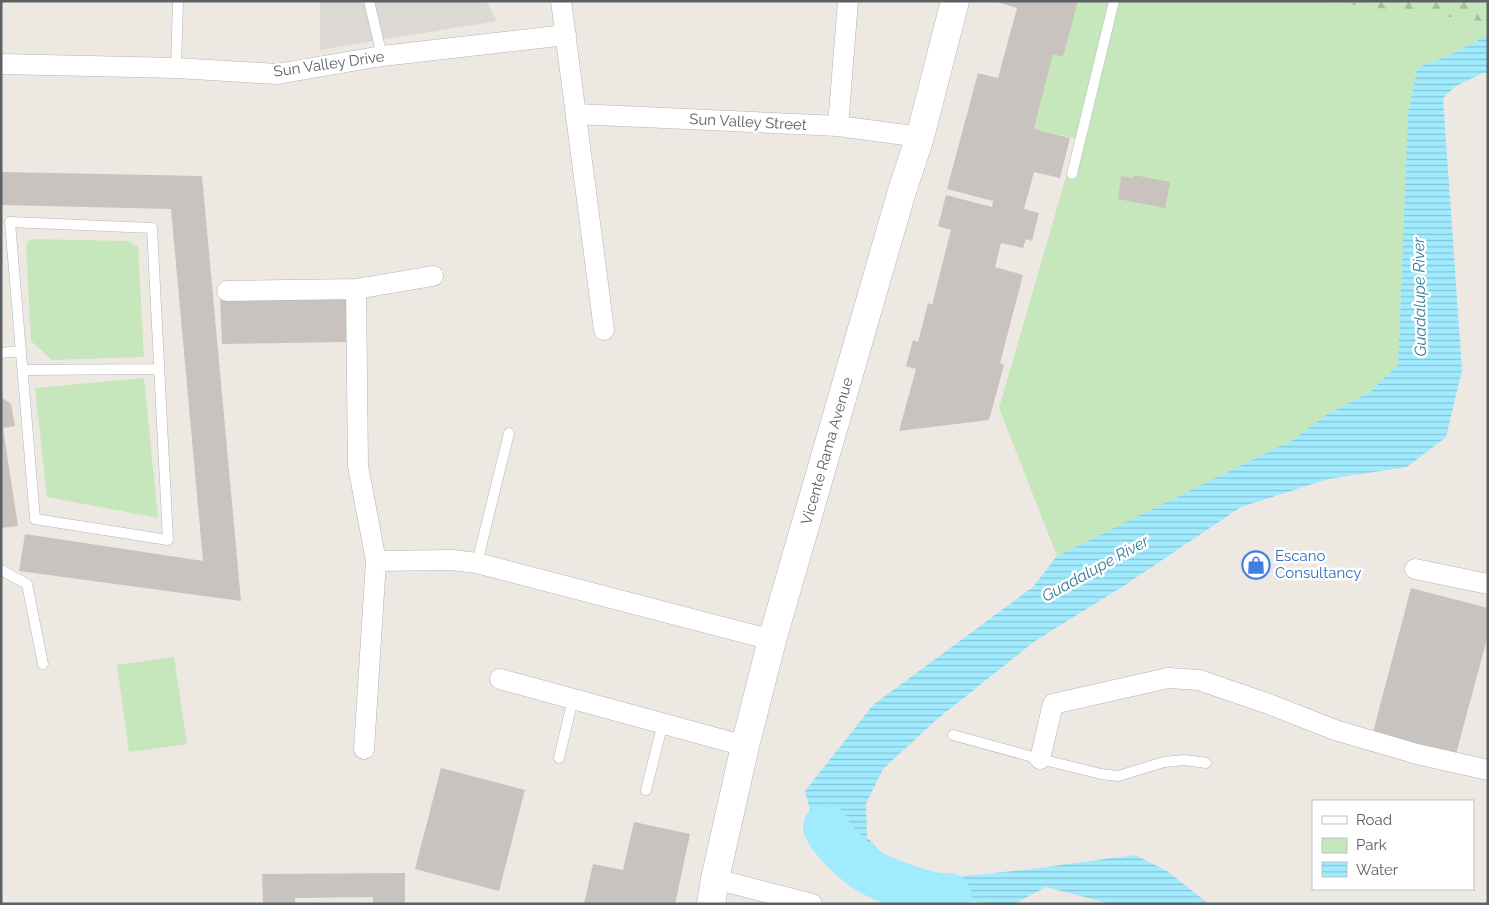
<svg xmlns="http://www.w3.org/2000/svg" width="1489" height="905" font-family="Raleway,sans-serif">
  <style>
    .industrial { fill: #dcd8d4 }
    .green { fill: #c6e7bc }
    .forest { fill: url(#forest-firs) }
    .water { fill: url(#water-rules) }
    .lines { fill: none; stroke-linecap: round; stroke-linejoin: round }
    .river { stroke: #a1ebff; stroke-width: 46 }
    .building { fill: #c9c3bf }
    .lane-casing { stroke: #b0b5b8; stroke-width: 11 }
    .street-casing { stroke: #b0b5b8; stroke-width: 21 }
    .secondary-casing { stroke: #aeb4b8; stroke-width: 29 }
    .lane { stroke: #fff; stroke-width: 10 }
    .street { stroke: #fff; stroke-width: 20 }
    .secondary { stroke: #fff; stroke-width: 28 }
    .labels { text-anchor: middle; stroke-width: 5; stroke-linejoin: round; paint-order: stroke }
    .street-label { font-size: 15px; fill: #5a6064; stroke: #fff }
    .shop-label { font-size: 15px; fill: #366cbe; stroke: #fff; text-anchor: start }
    .water-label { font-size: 16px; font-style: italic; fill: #327d9b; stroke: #fff }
  </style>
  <defs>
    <pattern id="forest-firs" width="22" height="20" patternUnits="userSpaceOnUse" patternTransform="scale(1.25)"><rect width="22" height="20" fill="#c6e7bc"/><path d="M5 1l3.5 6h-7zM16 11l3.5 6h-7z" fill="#a4bf9c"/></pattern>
    <pattern id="water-rules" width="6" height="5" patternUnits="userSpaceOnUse" patternTransform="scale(1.25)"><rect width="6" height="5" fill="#a1ebff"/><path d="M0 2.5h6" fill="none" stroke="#86c2d2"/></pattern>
  </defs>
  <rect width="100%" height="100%" fill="#eee8e2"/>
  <path class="industrial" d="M320,1H486L497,21L320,50Z"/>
  <path class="green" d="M1078,1H1323L1488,22V35L1446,57L1417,68L1408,113L1398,365L1371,391L1328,414L1291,442L1057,556L999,408L1077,139L1034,129L1053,54Z
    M31,239L128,241L138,247L144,357L52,360L31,341L26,245Z
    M144,378L158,518L47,497L35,388Z
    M174,657L187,744L129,752L117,665Z"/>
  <path class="forest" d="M1323,1H1488V22Z"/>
  <path class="water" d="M1488,35V73H1483L1456,86L1443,98L1462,370L1446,437L1407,467L1328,479L1241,507L1125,585L1035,641L936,720L883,769L866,804L867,837L889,862L936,879L1024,870L1135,855L1167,871L1209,904H1111L1046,887L1014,904H996L924,895L832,854L815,828L805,791L873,705L1033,587L1057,556L1291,441L1328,414L1371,391L1398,365L1408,113L1417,68L1446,57Z"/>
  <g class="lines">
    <path class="river" d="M826,827C832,842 858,865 872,873C889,882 931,898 949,896"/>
  </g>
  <path class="building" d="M994,1H1078L1063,57L1053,54L1034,129L1070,138L1060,178L1034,172L1024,209L1039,213L1032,241L1026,239L1023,248L1001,243L995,267L1023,275L1000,363L1004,365L989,420L899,431L916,369L906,366L913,340L918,342L928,303L932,305L951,230L938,226L946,195L992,207L993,201L947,189L978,73L998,78L1017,8Z
    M1,172L202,176L241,601L19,571L25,534L203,561L171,209L1,205Z
    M1134,175L1170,182L1165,208L1118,199L1121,176L1134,178Z
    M346,297L347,342L222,344L220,299Z
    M1,397L11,404L15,426L3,428L18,526L1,528Z
    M1411,588L1488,608V635L1456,754L1373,732Z
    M441,768L525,790L499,891L415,869Z
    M634,822L690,834L675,904H584L593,864L623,870Z
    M405,873V904H373V897L295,898V904H263L262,874Z"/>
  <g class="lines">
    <g class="lane-casing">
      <path id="lane" d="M369,1L382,56
        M176,68L178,1
        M1072,174L1114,1
        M10,222L152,228L168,540L35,519Z
        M1,353L21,351
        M23,370L159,369
        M477,563L509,433
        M1,570L27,584L43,664
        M953,735L1040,759L1101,774L1118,776L1164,762L1185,760L1206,763
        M559,758L573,699
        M646,790L663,723"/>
    </g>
    <g class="street-casing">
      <path id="street" d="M561,1L604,330
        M1,64L176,68L277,74L382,56L566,35
        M576,114L838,126L920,137
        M838,126L848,1
        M356,289L358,466L376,561L364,749
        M227,291L356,289L433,276
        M376,561L452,560L477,563L772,640
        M1415,569L1488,584
        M500,679L745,746
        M1040,759L1053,704L1168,678L1199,680L1269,704L1335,730L1417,754L1488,770
        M715,879L812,904"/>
    </g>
    <g class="secondary-casing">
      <path id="secondary" d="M711,904L715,879L745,746L772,640L902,191L920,137L955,1"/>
    </g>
    <use href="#lane" class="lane"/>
    <use href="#street" class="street"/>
    <use href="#secondary" class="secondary"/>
  </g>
  <defs>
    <g id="shop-ring" transform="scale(1.4375)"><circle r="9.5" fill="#fff" stroke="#3f7fe0" stroke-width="1.5"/><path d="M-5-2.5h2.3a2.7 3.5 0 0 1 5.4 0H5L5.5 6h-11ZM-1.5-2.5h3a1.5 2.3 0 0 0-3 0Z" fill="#3f7fe0"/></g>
  </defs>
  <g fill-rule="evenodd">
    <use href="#shop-ring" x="1256" y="565"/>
  </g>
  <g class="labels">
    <g class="street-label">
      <text transform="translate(329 64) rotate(-8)" y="5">Sun Valley Drive</text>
      <text transform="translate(748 122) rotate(3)" y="5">Sun Valley Street</text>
      <text transform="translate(827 451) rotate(-74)" y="5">Vicente Rama Avenue</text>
    </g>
    <g class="shop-label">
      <text x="1275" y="561">Escano<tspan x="1275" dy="17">Consultancy</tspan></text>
    </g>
    <g class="water-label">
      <text transform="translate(1419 297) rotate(-91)" y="6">Guadalupe River</text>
      <text transform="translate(1095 568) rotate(-29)" y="6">Guadalupe River</text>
    </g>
  </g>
  <rect width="1489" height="905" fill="none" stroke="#5a6064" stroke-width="5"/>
  <rect x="1312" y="800" width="162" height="90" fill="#ffffff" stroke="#bdbfc1"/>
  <rect x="1322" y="816" width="25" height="8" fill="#ffffff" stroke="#bdbfc1"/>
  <text x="1356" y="825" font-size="15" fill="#5a6064">Road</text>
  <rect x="1322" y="838" width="25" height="15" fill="#c6e7bc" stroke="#bdbfc1"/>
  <text x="1356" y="850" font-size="15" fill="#5a6064">Park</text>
  <rect x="1322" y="862" width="25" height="15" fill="url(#water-rules)" stroke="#bdbfc1"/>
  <text x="1356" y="875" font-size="15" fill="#5a6064">Water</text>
</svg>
